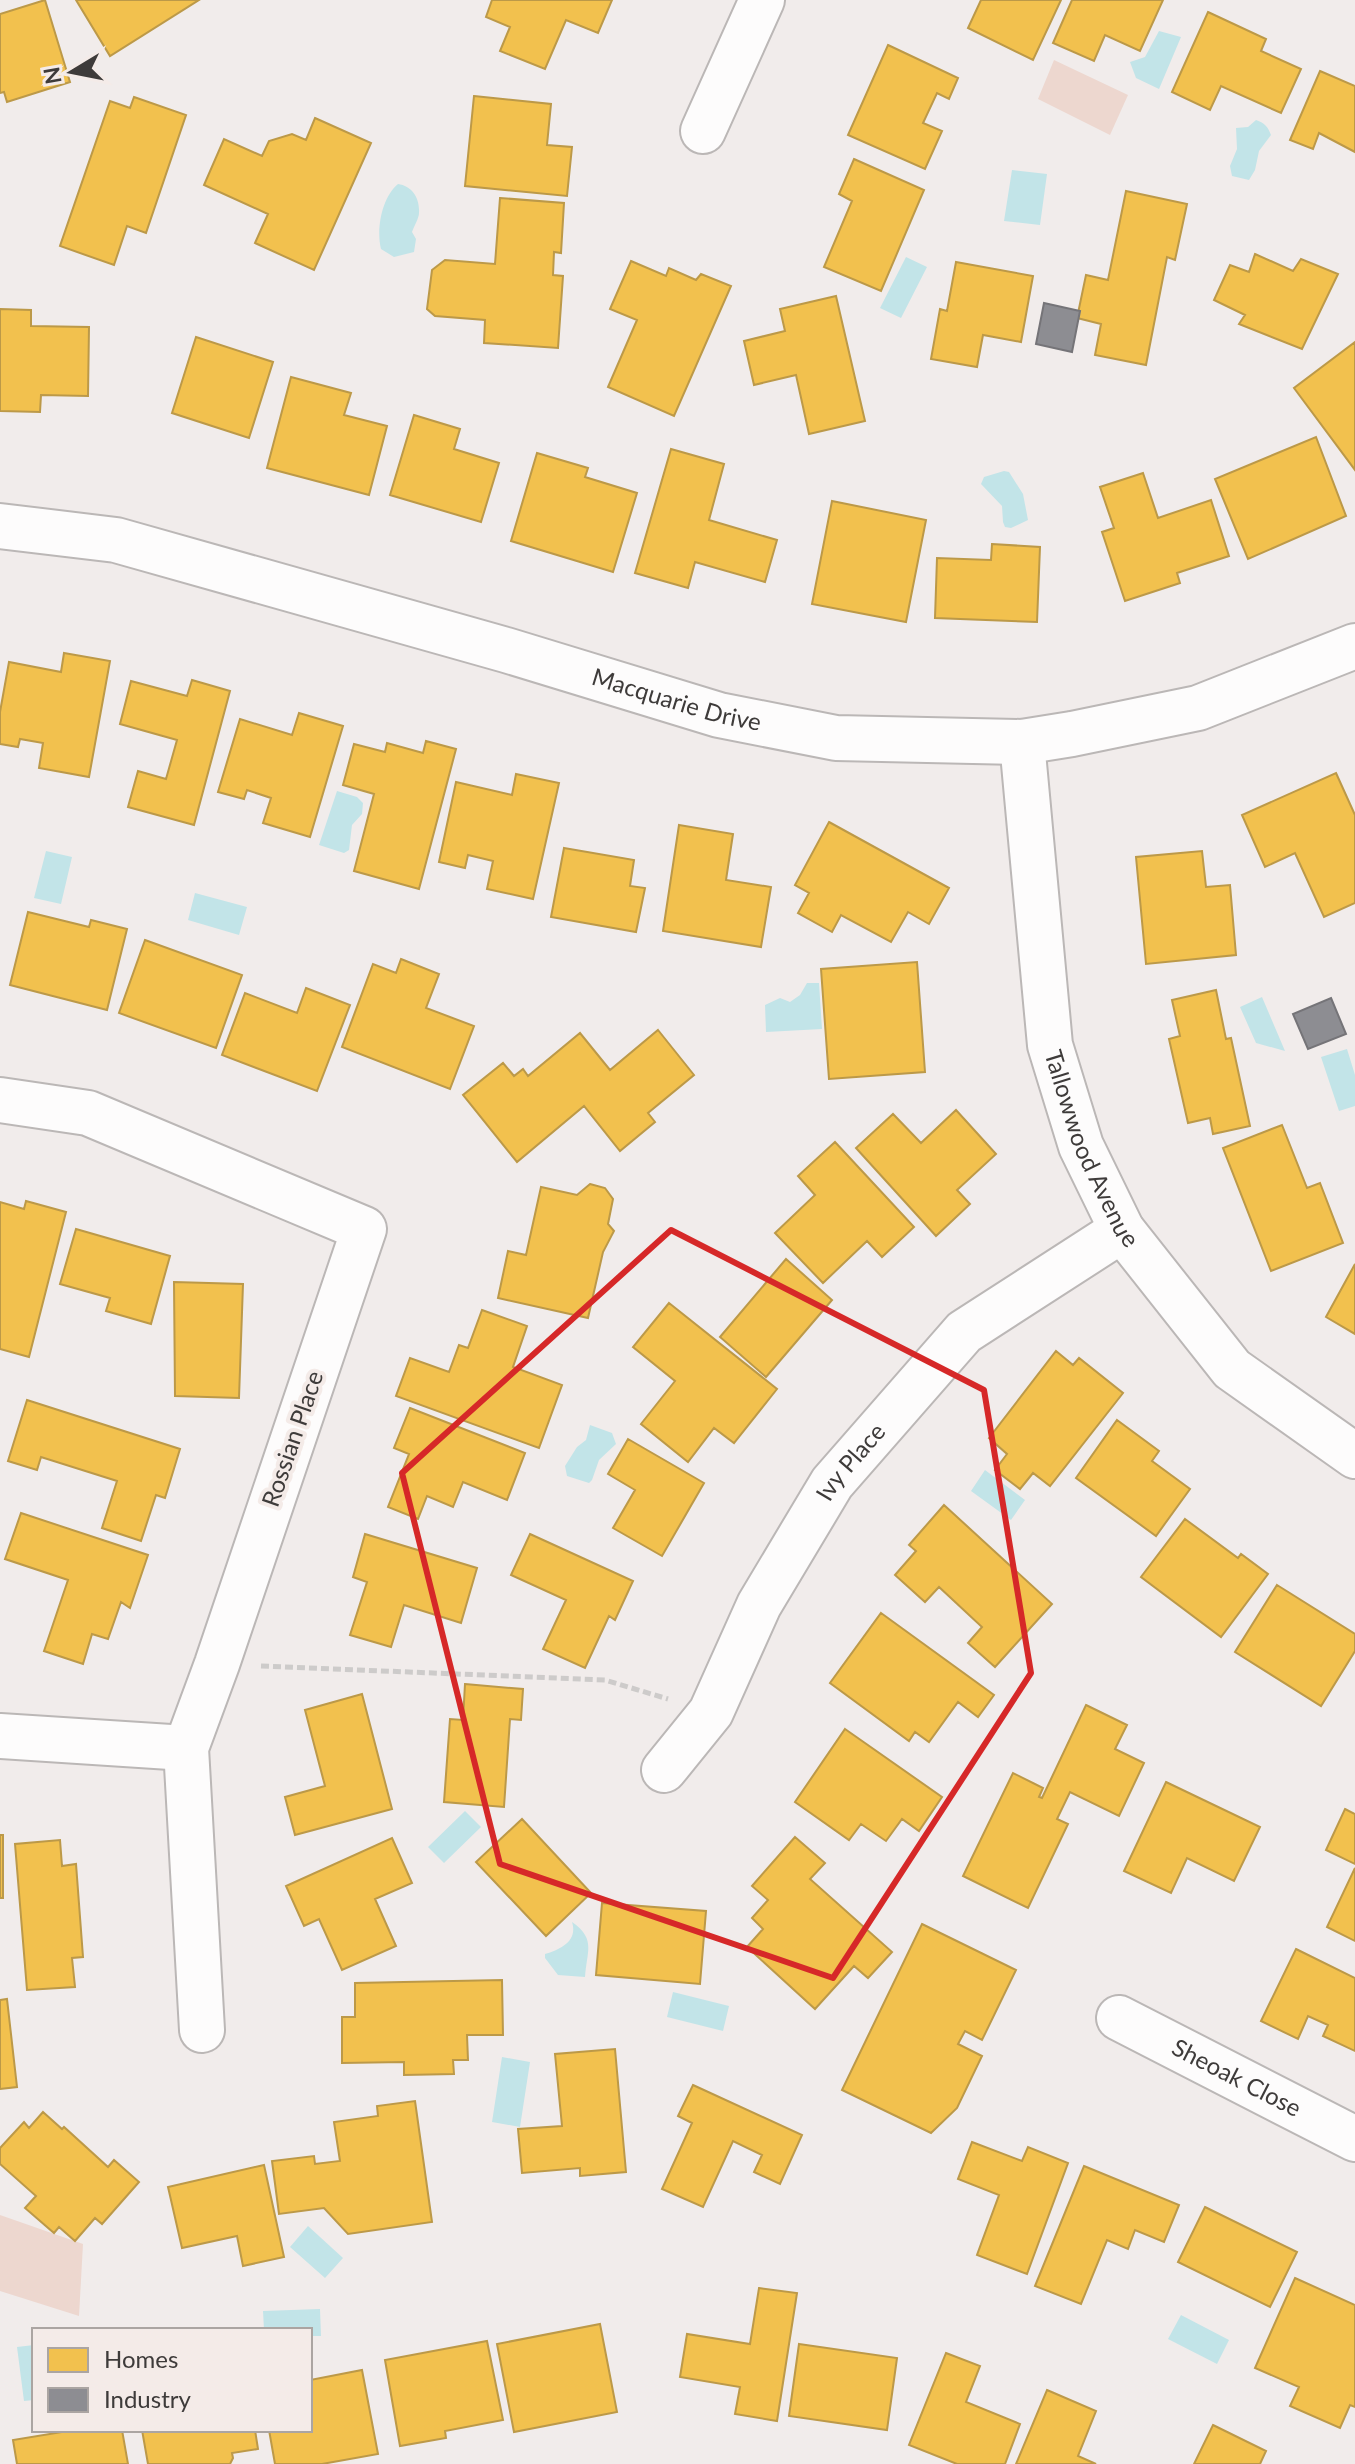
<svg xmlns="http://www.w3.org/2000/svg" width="1355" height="2464" font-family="Lato,sans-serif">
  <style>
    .pitch { fill: #edd7cf }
    .water { fill: #c2e4e8 }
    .homes { fill: #f2c14e; stroke: #bc9948; stroke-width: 2 }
    .industry { fill: #8d8d92; stroke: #757478; stroke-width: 2 }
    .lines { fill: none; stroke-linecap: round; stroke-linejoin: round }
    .street-casing { stroke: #bbb7b6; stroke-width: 48 }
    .secondary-casing { stroke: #bbb7b6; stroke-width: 48 }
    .path { stroke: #cdcbca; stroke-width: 5; stroke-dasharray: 8 4; stroke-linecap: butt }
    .street { stroke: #fdfcfc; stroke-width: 44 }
    .secondary { stroke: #fdfcfc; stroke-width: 44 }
    .marked { fill: none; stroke: #d62828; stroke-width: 6; stroke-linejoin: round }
    .labels { text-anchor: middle; stroke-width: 8; stroke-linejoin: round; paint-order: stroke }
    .street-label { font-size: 24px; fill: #3e3b3a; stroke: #f4ebe8 }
  </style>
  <rect width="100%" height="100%" fill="#f1eceb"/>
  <path class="pitch" d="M1054,60L1128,95L1110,135L1038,99Z
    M0,2215L83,2244L79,2316L0,2291Z"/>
  <path class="water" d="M1159,31L1181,37L1159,89L1136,78L1130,62L1145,57Z
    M1256,120C1265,123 1268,127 1271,135L1259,151L1255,170L1249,180L1232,176L1230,166L1237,149L1236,128L1248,127Z
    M1012,170L1047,174L1040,225L1004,221Z
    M398,184C412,186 420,198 419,213C419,218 414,226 412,232L416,239L414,252L394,257L381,249C376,229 382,197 398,184Z
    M906,257L927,267L901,318L880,308Z
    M1004,471L1009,472L1023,494L1028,520L1011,528L1005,527L1003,522L1002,506L981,484L984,477Z
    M337,791L357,797L363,803L362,814L352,825L349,850L344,853L319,845Z
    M46,851L72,857L61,904L34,898Z
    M195,893L247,907L239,935L188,920Z
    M807,983H819L822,1029L766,1032L765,1005L780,998L790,1002L800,995Z
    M1262,997L1285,1051L1256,1043L1240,1007Z
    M1347,1049L1355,1075V1106L1339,1111L1321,1057Z
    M590,1425L612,1433L616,1444L599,1460L592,1480L589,1483L567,1476L565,1466L577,1447L586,1440Z
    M985,1470L1025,1500L1011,1520L971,1491Z
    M465,1811L481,1827L444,1863L428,1847Z
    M572,1922C596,1939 587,1950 585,1977L558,1975L545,1958V1954C561,1949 578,1941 572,1922Z
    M673,1992L729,2006L723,2031L667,2017Z
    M502,2057L530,2062L520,2127L492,2122Z
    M308,2226L343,2258L325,2278L290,2247Z
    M320,2309L321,2336H310V2330H264L263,2311Z
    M1181,2315L1229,2340L1217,2364L1168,2339Z
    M34,2345V2400L24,2401L17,2347Z"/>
  <path class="homes" d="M45,0L70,82L7,102L4,92L0,93V14Z
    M76,0H199L110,56Z
    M492,0H612L598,33L566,20L545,69L500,51L510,27L486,17Z
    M981,0H1061L1033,60L968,28Z
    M1072,0H1163L1140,51L1105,35L1094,61L1053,43Z
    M1208,12L1266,39L1261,51L1301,69L1281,113L1221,86L1210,110L1172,92Z
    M888,45L958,78L949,99L937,93L923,123L942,131L925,169L848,135Z
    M1320,71L1355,86V152L1319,133L1313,149L1290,140Z
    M474,96L551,104L547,145L572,147L567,196L465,186Z
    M134,97L186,115L146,233L127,226L114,265L60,246L110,101L130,108Z
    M315,118L371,143L314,270L255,243L268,214L204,185L224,139L262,156L269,141L292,134L306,140Z
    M854,159L924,190L881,291L824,267L852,201L839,194Z
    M1126,191L1187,204L1175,260L1167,257L1146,365L1095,355L1101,324L1077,318L1086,275L1108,280Z
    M500,198L564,203L561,253L554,252L553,275L563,276L558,348L484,343L485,320L435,316L427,309L432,270L445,260L495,264Z
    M1255,254L1293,271L1301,259L1338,274L1302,349L1239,324L1245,315L1214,300L1230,265L1249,272Z
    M631,261L666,276L669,268L696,280L701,274L731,286L674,416L608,387L637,320L610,309Z
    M956,262L1033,276L1021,342L983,335L977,367L931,359L940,309L947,311Z
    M836,296L865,421L809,434L796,375L754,385L744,341L785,331L780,309Z
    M0,309L31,310V326L89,327L88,396L41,395L40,412L0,411Z
    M196,337L273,362L249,438L172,413Z
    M1355,342V470L1294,388Z
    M291,377L351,393L344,415L387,426L369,495L267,468Z
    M414,415L460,429L454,449L499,463L481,522L390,495Z
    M1316,437L1346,516L1248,559L1215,479Z
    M671,449L724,464L709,520L777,540L765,582L695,562L688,588L635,573Z
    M537,453L588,468L585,477L637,493L613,572L511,541Z
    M1143,473L1158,518L1211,500L1229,556L1177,573L1180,583L1125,601L1102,532L1114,528L1100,487Z
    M832,501L926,520L906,622L812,604Z
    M992,544L1040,547L1037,622L935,618L937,558L991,560Z
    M64,653L110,661L89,777L39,768L43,743L20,739L18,747L0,744V712L9,662L61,672Z
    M192,680L230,691L194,825L128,807L138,771L166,779L177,740L120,724L131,681L187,696Z
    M299,713L343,726L310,837L263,823L271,798L247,790L244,799L218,792L240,719L292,735Z
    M426,741L456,749L419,889L354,871L374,794L343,785L354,744L385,752L387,743L423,753Z
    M1336,773L1355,815V903L1324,917L1295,853L1265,867L1242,815Z
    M516,774L559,783L533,899L487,889L493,861L468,855L465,868L439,862L456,782L512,795Z
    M829,822L949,888L929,924L908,912L891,942L841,915L832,932L798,913L809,893L795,885Z
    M679,825L733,834L726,880L771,887L761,947L663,931Z
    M564,848L634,860L630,886L645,888L636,932L551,917Z
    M1202,851L1206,887L1230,885L1236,955L1146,964L1136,857Z
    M28,912L89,927L91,920L127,929L107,1010L10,985Z
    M145,940L242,975L216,1048L119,1013Z
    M401,959L439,974L426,1008L474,1026L450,1089L342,1047L373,964L396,973Z
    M917,962L925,1072L829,1079L821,969Z
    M306,988L350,1005L317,1091L222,1055L245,993L297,1013Z
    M1216,990L1226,1039L1231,1038L1250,1126L1213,1134L1210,1118L1188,1123L1169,1039L1180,1036L1172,1000Z
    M658,1030L694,1075L648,1113L655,1122L620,1151L584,1106L517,1162L463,1095L503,1063L514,1076L523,1069L528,1076L580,1033L610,1070Z
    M956,1110L996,1154L957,1190L970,1204L936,1236L856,1148L893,1114L921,1143Z
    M1282,1125L1307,1188L1320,1183L1343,1243L1271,1271L1223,1148Z
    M835,1142L914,1227L882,1257L867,1241L823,1283L775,1233L815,1195L798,1176Z
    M590,1184L605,1188L613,1199L608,1224L614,1231L603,1252L588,1318L498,1298L508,1251L526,1255L541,1187L577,1195Z
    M26,1201L66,1212L29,1357L0,1349V1202L24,1209Z
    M76,1229L170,1256L151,1324L106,1311L110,1298L60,1284Z
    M786,1259L832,1300L766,1377L720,1337Z
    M1355,1264V1334L1326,1317Z
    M174,1282L243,1284L239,1398L175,1396Z
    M669,1303L777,1389L734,1443L714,1428L688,1462L641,1424L675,1381L633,1347Z
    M482,1310L527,1326L513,1367L562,1385L539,1448L396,1396L410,1358L449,1372L459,1345L468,1348Z
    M1056,1351L1073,1365L1079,1358L1123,1393L1050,1486L1033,1473L1020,1489L995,1470L1007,1454L989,1438Z
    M27,1400L180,1449L165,1498L156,1495L141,1541L102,1528L117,1481L41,1457L37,1470L8,1461Z
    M410,1408L525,1453L507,1500L463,1482L453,1507L427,1496L418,1519L388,1507L409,1454L394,1448Z
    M1117,1420L1159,1451L1152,1461L1190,1489L1156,1536L1076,1478Z
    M628,1439L704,1483L662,1556L613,1528L635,1490L608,1474Z
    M944,1505L1052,1604L995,1667L968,1643L982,1627L939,1587L925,1602L895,1575L916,1551L909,1545Z
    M21,1513L148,1555L130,1608L121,1602L108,1639L92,1634L83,1664L44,1651L68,1580L5,1559Z
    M1185,1519L1238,1558L1241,1554L1268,1574L1221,1637L1141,1577Z
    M365,1534L477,1568L461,1623L404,1605L391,1647L350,1635L367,1582L353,1577Z
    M530,1534L633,1581L615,1620L609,1616L585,1668L543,1649L566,1600L511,1575Z
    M1277,1585L1355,1634V1651L1321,1706L1235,1652Z
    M881,1613L994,1695L978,1717L958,1702L929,1742L915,1732L909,1741L830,1683Z
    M465,1684L523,1689L521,1720L510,1719L504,1807L444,1802L450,1719L463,1720Z
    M362,1694L392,1809L295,1835L285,1797L325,1786L305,1710Z
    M1086,1705L1127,1725L1115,1749L1144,1763L1119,1816L1070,1792L1057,1819L1068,1824L1028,1908L963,1876L1013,1773L1043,1788L1039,1797L1042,1798Z
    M845,1729L942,1797L919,1831L902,1819L886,1841L861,1824L849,1840L795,1802Z
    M1166,1782L1260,1827L1234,1881L1187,1858L1171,1893L1124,1871Z
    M1345,1809L1355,1814V1864L1326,1850Z
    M522,1819L591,1893L546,1936L476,1862Z
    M0,1835H3V1898H0Z
    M795,1837L825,1863L810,1879L892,1952L868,1978L854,1966L815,2009L747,1947L763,1929L752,1918L768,1900L752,1886Z
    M392,1838L412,1883L375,1899L396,1946L342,1970L319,1919L304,1926L286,1886Z
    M60,1840L62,1866L76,1864L83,1957L72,1958L75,1987L27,1990L15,1844Z
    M1355,1868V1941L1327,1927Z
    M602,1903L706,1911L700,1984L596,1975Z
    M922,1924L1016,1970L982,2040L965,2031L958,2044L982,2056L957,2108L931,2133L842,2090Z
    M1296,1949L1355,1978V2051L1323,2036L1328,2025L1308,2016L1298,2039L1261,2021Z
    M502,1980L503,2035H467L468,2060H453L454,2074L404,2075V2062L342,2063V2017H355V1983Z
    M7,1999L17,2087L0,2089V2000Z
    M615,2049L626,2172L580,2176V2168L522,2173L518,2129L562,2126L555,2054Z
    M693,2085L802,2135L780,2184L754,2172L762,2155L733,2141L703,2207L662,2189L692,2123L678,2116Z
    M415,2101L432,2222L348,2234L324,2208L279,2214L272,2161L314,2156L315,2164L340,2161L334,2122L378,2116L377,2106Z
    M43,2112L62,2129L64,2127L108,2167L114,2160L139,2182L102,2224L95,2218L75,2241L59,2227L54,2233L25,2208L36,2196L0,2164V2148L24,2122L29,2128Z
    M972,2142L1022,2161L1028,2147L1068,2163L1027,2274L977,2255L999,2195L958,2179Z
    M264,2165L284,2257L243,2266L237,2236L182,2248L168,2187Z
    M1084,2166L1179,2205L1164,2242L1135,2230L1128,2249L1107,2240L1081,2304L1035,2286Z
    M1205,2207L1297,2252L1270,2307L1178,2262Z
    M1295,2278L1355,2305V2407L1350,2405L1340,2428L1290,2406L1299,2387L1255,2368Z
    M759,2288L797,2293L777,2421L735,2414L740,2387L680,2377L687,2334L750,2344Z
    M600,2324L617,2412L514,2432L497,2344Z
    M487,2341L503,2420L445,2431L446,2438L400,2446L385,2360Z
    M799,2344L897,2358L887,2430L789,2416Z
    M946,2353L980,2366L966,2402L1020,2424L1005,2464H957L909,2445Z
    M362,2370L378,2454L322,2464H275L269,2430H310V2380Z
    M1047,2390L1096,2411L1078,2456L1096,2464H1016Z
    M1213,2425L1266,2451L1260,2464H1194Z
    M74,2430H122L128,2464H17L13,2440Z
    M142,2430H255L258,2449L232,2453L233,2458L230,2464H148Z"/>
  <path class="industry" d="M1044,303L1080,311L1072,352L1036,344Z
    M1331,998L1346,1034L1308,1049L1293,1014Z"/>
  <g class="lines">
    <g class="street-casing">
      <g id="street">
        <path d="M703,131L762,0"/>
        <path id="s1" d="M1022,742L1050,1045L1081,1146L1122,1230L1232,1369L1355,1456"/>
        <path d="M0,1100L88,1113L364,1229L217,1664L186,1748L202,2030"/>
        <path d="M0,1736L186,1748"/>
        <path id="s2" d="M664,1770L711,1712L759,1605L832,1483L964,1332L1122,1230"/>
        <path id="s3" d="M1119,2018L1355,2139"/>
      </g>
    </g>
    <g class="secondary-casing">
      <g id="secondary">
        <path id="s4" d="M0,526L116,540L506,650L719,715L836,738L1022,742L1072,734L1198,708L1355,646"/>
      </g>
    </g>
    <path class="path" d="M261,1666L605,1680L668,1699"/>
    <use href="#street" class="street"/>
    <use href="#secondary" class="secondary"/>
  </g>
  <path class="marked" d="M671,1230L984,1390L1031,1673L833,1978L500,1864L402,1473Z"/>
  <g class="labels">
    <g class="street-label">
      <text dy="8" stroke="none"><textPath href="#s4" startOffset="700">Macquarie Drive</textPath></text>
      <text dy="8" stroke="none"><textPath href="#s1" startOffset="416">Tallowwood Avenue</textPath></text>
      <text transform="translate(293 1439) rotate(-71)" y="8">Rossian Place</text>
      <text dy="8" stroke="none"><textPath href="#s2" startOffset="362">Ivy Place</textPath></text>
      <text dy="8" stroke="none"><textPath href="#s3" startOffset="132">Sheoak Close</textPath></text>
    </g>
  </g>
  <rect x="32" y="2328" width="280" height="104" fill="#f4ebe8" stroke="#aba5a2" stroke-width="2"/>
  <rect x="48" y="2348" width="40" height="24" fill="#f2c14e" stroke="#aba5a2" stroke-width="2"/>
  <text x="104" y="2368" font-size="24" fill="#3e3b3a">Homes</text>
  <rect x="48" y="2388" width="40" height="24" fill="#8d8d92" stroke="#aba5a2" stroke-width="2"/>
  <text x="104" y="2408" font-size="24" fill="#3e3b3a">Industry</text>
  <g transform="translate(72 72) rotate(260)" stroke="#f4ebe8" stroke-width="6" paint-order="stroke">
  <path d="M0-6L14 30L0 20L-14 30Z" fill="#3e3b3a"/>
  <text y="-12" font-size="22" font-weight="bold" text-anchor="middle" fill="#3e3b3a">N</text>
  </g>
</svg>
